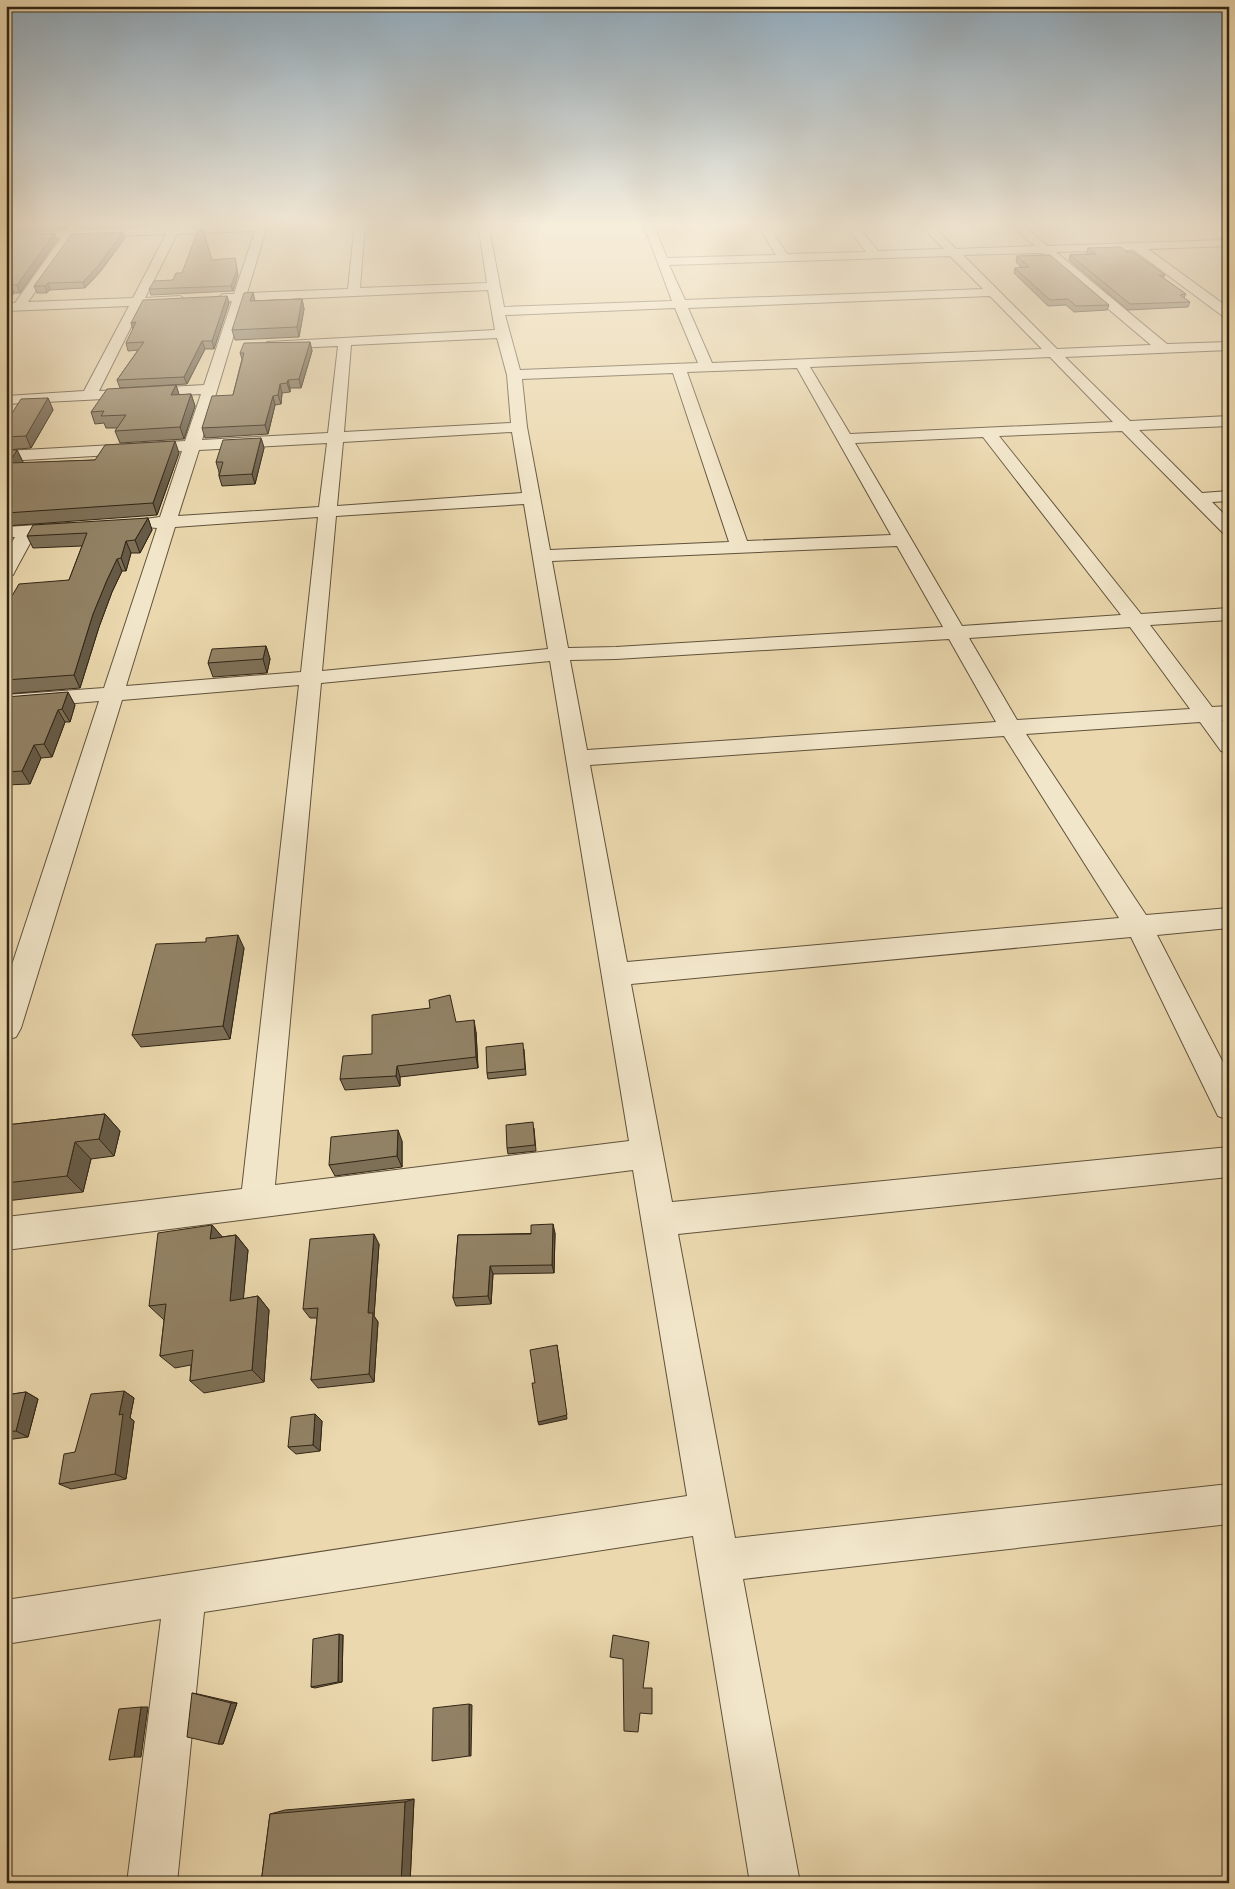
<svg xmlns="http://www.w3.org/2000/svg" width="1235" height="1889" font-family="'IM FELL French Canon',serif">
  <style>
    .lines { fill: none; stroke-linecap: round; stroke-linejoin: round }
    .street-casing { stroke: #60523b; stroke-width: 2 }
    .street { fill: #f2e6ca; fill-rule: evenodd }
    .wall { fill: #7e7057; stroke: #312515 }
    .shaded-wall { fill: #665b47; stroke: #312515 }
    .building { fill: #928265; stroke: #312515 }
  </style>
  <rect width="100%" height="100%" fill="#ebd8ae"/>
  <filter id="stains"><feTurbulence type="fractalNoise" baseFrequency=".004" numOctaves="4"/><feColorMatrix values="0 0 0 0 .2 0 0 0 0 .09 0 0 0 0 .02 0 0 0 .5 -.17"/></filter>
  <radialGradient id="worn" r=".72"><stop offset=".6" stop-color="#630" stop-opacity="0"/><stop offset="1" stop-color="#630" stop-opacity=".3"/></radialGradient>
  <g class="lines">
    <g class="street-casing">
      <path id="street" d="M72,223H80L81,225L77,231L268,223L247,293L348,289L355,223H365L360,288L487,283L478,223H488L504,307L672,301L643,223H653L667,258L776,255L757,223H767L787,254L866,252L844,223H855L878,251L944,249L919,223H930L956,249L1035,246L1009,223H1020L1048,246L1224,240L1200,223H1212L1229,233V246L1148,249L1229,308V318L1224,317L1134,250L1056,252L1167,344L1229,342V350L1065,357L1130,421L1229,416V426L1139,430L1202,493L1229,491V501L1212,502L1229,519V534L1223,533L1122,431L999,436L1141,614L1229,608V620L1150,625L1212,707L1229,706V720H1222L1229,730V753L1221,751L1200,722L1026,734L1146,915L1229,908V928L1157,935L1229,1074V1120L1218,1116L1131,937L631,984L672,1202L1229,1147V1177L678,1234L735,1538L1229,1484V1524L743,1579L800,1883H750L693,1536L204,1612L177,1883H127L161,1619L6,1644V1600L687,1496L633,1170L6,1250V1217L242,1189L299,685L122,700L21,1028L16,1037L6,1040V983L99,701L6,709V695L104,688L157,528L145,527L142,523L145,519L160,517L182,451L6,461V451L185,441L201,394L6,404V396L84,391L129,306L6,311V303H15L61,238L6,240V234L66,231ZM255,231L234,294H223L217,298L223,302L232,301L204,385L99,391L142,305L180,304L186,300L180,296L145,298L177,234ZM166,234L133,298L28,302L73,238ZM1042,253L1151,345L1057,349L963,255ZM950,256L983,289L685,300L669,265ZM488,290L495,330L267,342L265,345L272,349L338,346L328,433L202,440L244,301ZM990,296L1042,349L712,363L688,308ZM675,308L698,363L520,370L505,315ZM497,338L507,375L511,423L344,432L351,345ZM1050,357L1113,422L850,434L810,367ZM797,368L891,535L747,541L687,372ZM673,373L729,542L550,550L527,427L522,379ZM512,432L522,493L337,506L343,442ZM983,437L1121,615L962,626L855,443ZM327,443L319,507L178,516L199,450ZM524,504L548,649L322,671L336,516ZM318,517L301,672L126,686L175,527ZM897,546L943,627L616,647L568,648L552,561ZM1130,627L1190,709L1017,720L969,638ZM949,639L996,722L587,750L570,660L616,659ZM550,661L629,1141L275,1185L321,683ZM1004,736L1119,918L627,962L590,765Z
        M68,523L74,524L77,528L74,532L34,536L15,571L13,575L6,577V553L15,537H6V527Z"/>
    </g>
    <use href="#street" class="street"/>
  </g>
  <path class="wall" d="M6,223H70L65,229L6,233Z
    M78,223H153L152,225L81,229Z
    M6,235L57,240L20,293H14L10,298H6Z
    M125,238L100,272L85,288L50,290L47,293H37L34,286Z
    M1088,248L1127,252L1165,275L1163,278L1186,294L1184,298L1190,302L1188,307L1128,310L1069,260L1070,255L1088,254L1087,253Z
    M1017,256L1109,305L1107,310L1074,312L1066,305L1048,306L1014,273L1015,268H1022L1016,262Z
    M212,260L238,275L233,291L151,295L149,289L173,280L182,273Z
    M253,292L255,301L302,299L304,309L299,337L235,340L232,330Z
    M227,296L229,303L214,349H205L187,384L120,388L117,380L138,350L128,351L126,343Z
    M310,342L312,351L301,388H290V392L282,393L281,404L275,405L268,434L205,438L202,428L233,395L242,359L240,353Z
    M176,385L179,395L191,394L195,406L184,439L120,443L115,431L118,428H106L104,423L95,424L91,412Z
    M48,398L53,410L31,448L6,450V418H9Z
    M261,438L264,448L255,484L222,486L219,476V472L216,462Z
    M6,450H17L23,462L22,463L95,460L179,453L157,515L6,526Z
    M148,518L152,530L140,553H131L126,571H122L112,592L99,627L80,688L6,694V606L69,580L82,546L33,548L27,536Z
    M266,646L270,659L267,673L213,677L208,663Z
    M6,697L75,705L70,722H65L52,757L41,758L30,784L6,785Z
    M206,942L244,948L230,1039L141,1047L132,1035Z
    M456,1022L476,1032L478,1068L400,1077V1086L345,1090L340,1079L372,1054Z
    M524,1049L526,1075L488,1079L487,1073Z
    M105,1114L120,1131L114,1156L91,1159L83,1192L6,1201V1125Z
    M534,1128L536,1151L508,1154L507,1148Z
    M402,1141V1167L335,1176L329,1165Z
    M212,1225L222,1237L236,1235L248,1250L243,1299L258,1296L269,1310L264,1382L204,1393L190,1381L191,1365L175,1368L160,1356L164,1320L149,1306Z
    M555,1233L554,1273L493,1274L491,1304L456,1306L453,1298L458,1235Z
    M379,1244L374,1316L378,1322L374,1382L318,1388L311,1380L317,1318H310L303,1309Z
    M124,1391L134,1398L130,1418L134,1421L126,1479L71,1489L59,1484L75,1452Z
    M26,1392L38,1399L28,1437L6,1440V1395Z
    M315,1414L322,1421L320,1451L296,1454L288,1447Z
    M343,1635L342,1682L315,1688L311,1687Z
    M192,1693L198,1694L237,1703L223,1744H218Z
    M414,1799L410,1883H261L270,1814L285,1810Z"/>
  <path class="shaded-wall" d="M63,223H70L65,229Z
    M123,232L125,238L100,272L85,288L83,282Z
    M55,233L57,240L20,293L17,285Z
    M235,258L238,275L233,291L231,286Z
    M48,283L50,290L47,293L45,286Z
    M11,285L14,293L10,298L7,290Z
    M253,292L255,302L250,301Z
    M227,296L229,303L214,349L212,341Z
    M302,299L304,309L299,337L297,327Z
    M136,322L133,330L131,323Z
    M202,341L205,349L187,384L184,377Z
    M310,342L312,351L301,388L299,379Z
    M288,380L290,388V392L287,383Z
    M280,384L282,393L281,404L278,395Z
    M176,385L180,397L171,395Z
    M191,394L195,406L184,439L180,427Z
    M273,396L275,405L268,434L265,425Z
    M48,398L53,410L31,448L26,436Z
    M261,438L264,448L255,484L252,474Z
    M175,441L179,453L157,515L153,503Z
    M17,450L23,462L15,475L9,463Z
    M148,518L152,530L140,553L135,540Z
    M126,541L131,553L126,571L121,558Z
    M117,559L122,571L112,592L99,627L80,688L74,675L93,614L107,580Z
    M266,646L270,659L267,673L263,659Z
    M68,692L75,705L70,722L62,709Z
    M58,710L65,722L52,757L44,744Z
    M34,745L41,758L30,784L22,771Z
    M238,935L244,948L230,1039L223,1026Z
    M474,1020L476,1032L478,1068L476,1057Z
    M397,1066L400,1077V1086L396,1076Z
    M105,1114L120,1131L114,1156L99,1139Z
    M398,1130L402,1141V1167L397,1156Z
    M75,1142L91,1159L83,1192L67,1176Z
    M553,1224L555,1233L554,1273L552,1265Z
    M212,1225L225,1240L210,1239Z
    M374,1234L379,1244L374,1316L378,1322L374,1382L369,1374L368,1313Z
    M236,1235L248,1250L242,1314L230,1301Z
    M490,1266L493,1274L491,1304L488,1296Z
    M258,1296L269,1310L264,1382L252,1370Z
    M557,1345L567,1419L539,1425L538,1422Z
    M124,1391L134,1398L130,1418L134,1421L126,1479L115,1474L119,1415Z
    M26,1392L38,1399L28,1437L16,1431Z
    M315,1414L322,1421L320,1451L313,1445Z
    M339,1634L343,1635L342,1682H338Z
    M231,1703H237L223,1744H218Z
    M469,1704L472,1705L471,1756H469Z
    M141,1707H148L141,1757H134Z
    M414,1799L410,1883H401L405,1802Z"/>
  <path class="building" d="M6,223H55L6,226Z
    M198,230H203L212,260L235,258L237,270L231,286L149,289L154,281L173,280L176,273H182Z
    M123,232L98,266L83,282L48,283L45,286H34L72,234Z
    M55,233L17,285H11L6,290V235Z
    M1121,247L1127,252H1133L1165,275H1159L1186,294L1180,295L1190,302L1130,304L1070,255L1096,254L1088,248Z
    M1050,255L1109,305L1076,306L1068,299L1050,300L1015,268L1029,267L1017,256Z
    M253,292L250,301L302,299L297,327L232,330L244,293Z
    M227,296L212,341H202L184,377L117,380L144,342L126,343L136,322L131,323L143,300Z
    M310,342L299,379L288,380L287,383L280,384L278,395L273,396L265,425L202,428L212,396L233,395L244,353H240L244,343Z
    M176,385L171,395L191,394L180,427L115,431L126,415L101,416L104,411L91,412L107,389Z
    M48,398L26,436L6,437V418H9L21,399Z
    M261,438L252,474L219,476L223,462H216L223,440Z
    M175,441L153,503L6,513V450H17L9,463L95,460L105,445Z
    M148,518L135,540L126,541L121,558L117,559L107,580L93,614L74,675L6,680V606L19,584L69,580L87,533L27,536L33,525Z
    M266,646L263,659L208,663L212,649Z
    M68,692L62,709L58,710L44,744L34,745L22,771L6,772V730L8,727H6V697Z
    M238,935L223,1026L132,1035L156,944L206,942V938Z
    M450,995L456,1022L474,1020L476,1057L397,1066L396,1076L340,1079L343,1056L372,1054V1015L430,1008L429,1000Z
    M523,1043L525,1069L487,1073L486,1047Z
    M105,1114L99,1139L75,1142L67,1176L6,1183V1125Z
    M533,1122L535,1145L507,1148L506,1125Z
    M398,1130L397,1156L329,1165L331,1137Z
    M553,1224L552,1265L490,1266L488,1296L453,1298L458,1235L531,1234V1225Z
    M212,1225L210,1239L236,1235L230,1301L258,1296L252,1370L190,1381L193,1350L160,1356L166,1304L149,1306L158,1233Z
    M374,1234L368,1313H373L369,1374L311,1380L318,1308L303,1309L310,1239Z
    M557,1345L567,1415L538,1422L532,1383H535L530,1350Z
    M124,1391L119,1415L123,1414L115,1474L59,1484L64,1454L75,1452L91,1394Z
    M26,1392L16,1431L6,1432V1395Z
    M315,1414L313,1445L288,1447L291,1417Z
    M339,1634L338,1682L311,1687L313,1639Z
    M613,1635L649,1642L643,1688H652V1714L640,1713L638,1732L624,1731L623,1659L610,1657Z
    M192,1693L231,1703L218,1744L187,1737Z
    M469,1704V1756L432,1761L433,1708Z
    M141,1707L134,1757L109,1760L119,1709Z
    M405,1802L401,1883H261L270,1814Z"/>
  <linearGradient id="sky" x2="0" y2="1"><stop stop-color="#90aabc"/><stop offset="0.46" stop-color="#f6eddb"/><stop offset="1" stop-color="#f6eddb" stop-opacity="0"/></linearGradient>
  <rect width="1235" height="487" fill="url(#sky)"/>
  <rect width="1235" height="1889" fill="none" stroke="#ebd8ae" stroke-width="25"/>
  <rect x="8" y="8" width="1220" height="1874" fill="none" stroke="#312515" stroke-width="2.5"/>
  <rect x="12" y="12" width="1210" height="1864" fill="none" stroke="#312515"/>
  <rect width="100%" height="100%" filter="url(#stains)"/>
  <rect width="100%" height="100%" fill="url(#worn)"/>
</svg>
